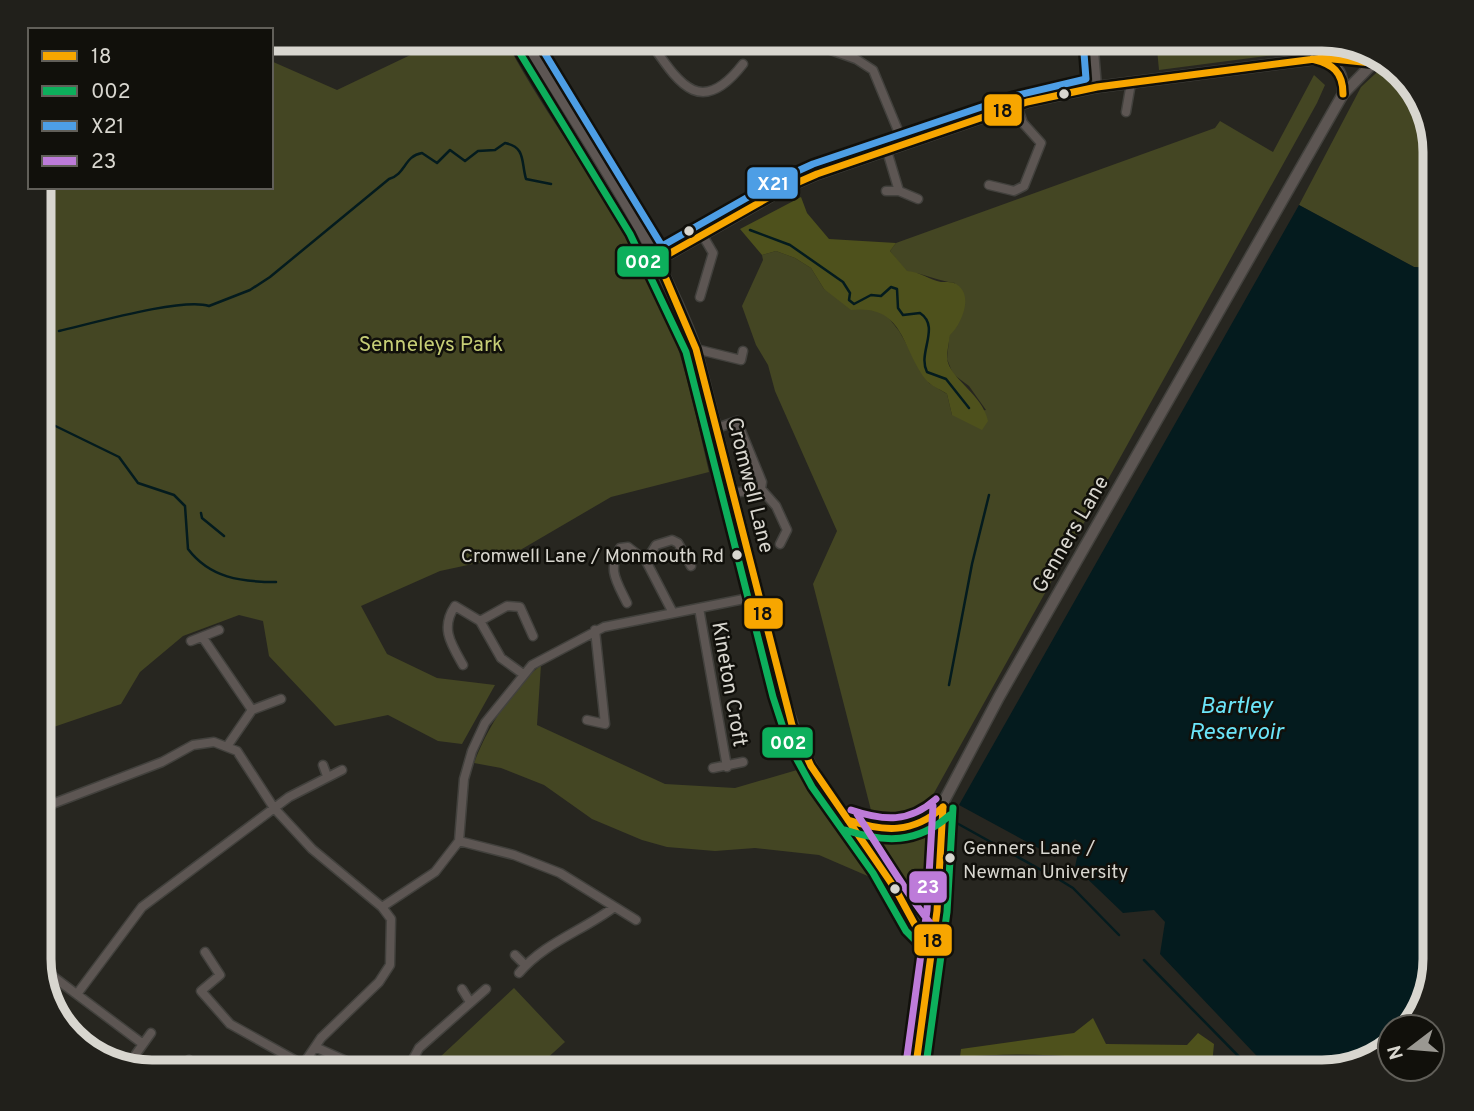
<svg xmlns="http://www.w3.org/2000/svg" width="1474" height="1111" font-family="Overpass,sans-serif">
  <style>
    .green { fill: #444623 }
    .forest { fill: #4e511c }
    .water { fill: #041b1e }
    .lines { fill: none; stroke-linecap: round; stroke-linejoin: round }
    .stream { stroke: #041b1e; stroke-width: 2.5 }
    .minor-casing { stroke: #42413d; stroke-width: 11 }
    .tertiary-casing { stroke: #42413d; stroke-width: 13 }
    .minor { stroke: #5d5653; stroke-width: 8 }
    .tertiary { stroke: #5d5653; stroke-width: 10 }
    .bus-1-casing { stroke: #11100b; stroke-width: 12 }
    .bus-2-casing { stroke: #11100b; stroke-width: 12 }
    .bus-3-casing { stroke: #11100b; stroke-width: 12 }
    .bus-4-casing { stroke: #11100b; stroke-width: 12 }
    .bus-1 { stroke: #f7a600; stroke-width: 7 }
    .bus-2 { stroke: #0daf5c; stroke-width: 7 }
    .bus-3 { stroke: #4d9ee5; stroke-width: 7 }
    .bus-4 { stroke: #bd7bd9; stroke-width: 7 }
    .bus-dot { fill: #d8d6cf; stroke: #11100b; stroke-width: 2.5 }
    .labels { text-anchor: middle; stroke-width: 5; stroke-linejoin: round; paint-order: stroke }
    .bus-label { font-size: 19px; fill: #d8d6cf; stroke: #11100b; text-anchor: end }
    .park-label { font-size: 21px; fill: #c6ce76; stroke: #11100b }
    .street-label { font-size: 21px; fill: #d8d6cf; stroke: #11100b }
    .water-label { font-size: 23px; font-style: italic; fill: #6be5f8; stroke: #11100b }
    .rim { fill: none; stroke: #d8d6cf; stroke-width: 9 }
    .line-badge { stroke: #11100b; stroke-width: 2.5 }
    .badge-label { font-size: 19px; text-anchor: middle; font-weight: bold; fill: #fff }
    .pale-badge-label { font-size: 19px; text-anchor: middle; font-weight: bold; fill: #111 }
  </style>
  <rect width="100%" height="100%" fill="#272620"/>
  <path class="green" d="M444,39H505C545,116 600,184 642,260C677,324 693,402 709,472L611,497L510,556L440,571L361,606L387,654L437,678L495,685L462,744L438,741L388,715L335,726L269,656L263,621L239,615L183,636L140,672L121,704L39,732V187H271V61L337,90Z
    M1156,39H1323L1367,54L1321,49L1159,70Z
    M1389,61C1451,106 1435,201 1435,268L1414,267L1299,205L1361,87Z
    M1314,75L1325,85L1317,103L929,802C910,816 897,819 873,818L813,584L837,531L775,391L768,365L756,345L742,306L763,260L762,255L776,251L795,258L811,268L824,289L884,312L899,331L929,383L947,394L952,415L986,410L969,386L953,374L947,359L955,283C937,281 925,273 906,272L890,251L896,243L1215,128L1220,121L1273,152Z
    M541,665L537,725L665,784L735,788L797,770L870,877L819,855L755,848L715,851L667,847L642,840L592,819L544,785L501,768L474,763C487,728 512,688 541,665Z
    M938,820L932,913L928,927L922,924L870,843L871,838L875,835L899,836Z
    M514,988L565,1042L532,1072H424Z"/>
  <path class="forest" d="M801,197L807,213L829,239L896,243L890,251L907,271C922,273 924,277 937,281C942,283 949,281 954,283C976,293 961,325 950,335C949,342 947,351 947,358C949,379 983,394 988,421L982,430L952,415L947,394C942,390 933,387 928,382C901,351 906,304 851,310L824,289L811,268L795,258L776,251L762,255L740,229Z
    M1093,1018L1106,1044L1187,1045L1198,1033L1214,1044L1212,1065L1187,1072H1151L1154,1066C1091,1056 1024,1051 960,1057L961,1049L1074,1033Z"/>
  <path class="water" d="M1299,205L1414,267L1435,268V960L1412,1027H1390V1046C1356,1074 1315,1072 1272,1072L1160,954L1165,922L1154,910L1123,913L1075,867L1080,843L1075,839L1055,857L959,805Z"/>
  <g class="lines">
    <path class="stream" d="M750,230L790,245L843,282L850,293L849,300L854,304L871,295L881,296L891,287L897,289L898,308L903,315L920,313C941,327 917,353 927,372L946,379L969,408
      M59,331C90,324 183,297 209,306L250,290L270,277L389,179C406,174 404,156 422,153L437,163L450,150L465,161L478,151L495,150L505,143C526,147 521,162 526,179L551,184
      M39,418L119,457L138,483L174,495L185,506L188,549C210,578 241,582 276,582
      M201,513L202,518L224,536
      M949,685L972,564L989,495
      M953,821L1052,876
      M1060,880L1073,888L1119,935
      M1144,960L1254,1072"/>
    <g class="minor-casing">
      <path id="minor" d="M648,39C677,80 699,121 743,64
        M800,39L856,59L873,70L904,145
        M1093,39L1097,87
        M1126,112L1131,83
        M887,151L899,191
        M989,185L1014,191L1024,186L1041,143L1023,123L1017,106
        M886,191H899L918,199
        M700,297L713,253L703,236
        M696,349L741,360L743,351
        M717,428L737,421L762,482L761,489L733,493
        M761,489L776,506L787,530L780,544
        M646,561L673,613
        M627,603C617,582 607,570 620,548L628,547L646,561L656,545L672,540L678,543L691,566
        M699,608L727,767
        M480,621L501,658L523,674
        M203,638L252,710
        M191,641L219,630
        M463,665C451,644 440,628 455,606L480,621L507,606L520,607L533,636
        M587,720L605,724L595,630
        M228,745L252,710L281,699
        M323,765L327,776
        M713,768L743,762
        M39,809L162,762L193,745L214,742L237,751L274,808L312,849L382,907L391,919L390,965L379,982L321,1038L298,1072
        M459,841L514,855L560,873L636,920
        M382,907L435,872L459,841L464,779L472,751L485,723L532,665L604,627L759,596
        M205,952L220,975L201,991L230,1024L302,1064
        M515,955L525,965
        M39,966L143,1044
        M519,973C544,943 582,931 613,908
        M462,989L470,1002
        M77,994L142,907L289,797L342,770
        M315,1047L371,1072
        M136,1054L151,1033
        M187,1072L189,1060
        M406,1072L419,1048L486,989"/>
    </g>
    <g class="tertiary-casing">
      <path id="tertiary" d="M524,39C585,139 655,238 696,349L783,694C790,719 798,742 810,764C837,813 877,854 903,903C911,917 916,934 933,938
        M1321,61C1340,65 1343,75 1343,93
        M658,260L785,188L817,174L1027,102L1097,87L1323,58H1345L1372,63
        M848,820C884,833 914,837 943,807
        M915,1072L920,1018L937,911L944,801L999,697L1343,94L1378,58"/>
    </g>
    <use href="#minor" class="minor"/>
    <use href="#tertiary" class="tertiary"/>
    <g class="bus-1-casing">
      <path id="bus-1" d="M1312,59C1333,64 1343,72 1343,94
        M848,820C884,832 913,834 943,807
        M933,938L925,936L915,925L896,890L811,766L792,725L696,349L658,260L785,188L817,174L1027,102L1097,87L1323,58L1372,63
        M915,1072L937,911L943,807"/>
    </g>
    <g class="bus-2-casing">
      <path id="bus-2" d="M515,45L630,234L686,352L773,697L788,743L812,787L873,873L906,931L916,941L929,948
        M845,830C885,843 917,844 950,815
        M925,1072L947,912L953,808"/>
    </g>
    <g class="bus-3-casing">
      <path id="bus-3" d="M536,39L662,246L780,179L813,164L1014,96L1086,79L1083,40"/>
    </g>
    <g class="bus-4-casing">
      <path id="bus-4" d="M851,810C884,821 909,823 936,799
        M857,814C868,830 926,925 936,928
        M905,1071L927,910L933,806"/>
    </g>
    <use href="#bus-1" class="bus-1"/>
    <use href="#bus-2" class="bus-2"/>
    <use href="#bus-3" class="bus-3"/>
    <use href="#bus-4" class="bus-4"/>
  </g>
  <g class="bus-dot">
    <circle cx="1064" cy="94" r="6"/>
    <circle cx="689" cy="231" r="6"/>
    <circle cx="737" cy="555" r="6"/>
    <circle cx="950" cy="858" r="6"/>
    <circle cx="895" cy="889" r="6"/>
  </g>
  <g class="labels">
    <g class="bus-label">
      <text x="724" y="562">Cromwell Lane / Monmouth Rd</text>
      <text x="963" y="854" text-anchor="start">Genners Lane /<tspan x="963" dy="24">Newman University</tspan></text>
    </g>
    <g class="park-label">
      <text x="431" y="351">Senneleys Park</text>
    </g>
    <g class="street-label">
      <text transform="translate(751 485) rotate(76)" y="7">Cromwell Lane</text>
      <text transform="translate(1070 534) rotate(-60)" y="7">Genners Lane</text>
      <text transform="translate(730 684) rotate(80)" y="7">Kineton Croft</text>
    </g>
    <g class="water-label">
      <text x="1236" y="713">Bartley<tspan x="1236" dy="26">Reservoir</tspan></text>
    </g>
  </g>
  <path d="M0 0H1474V1111H0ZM152 51H1322A101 101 0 0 1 1423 152V959A101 101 0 0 1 1322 1060H152A101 101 0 0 1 51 959V152A101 101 0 0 1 152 51Z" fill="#21201b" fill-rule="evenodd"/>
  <path class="rim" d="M152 51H1322A101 101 0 0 1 1423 152V959A101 101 0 0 1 1322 1060H152A101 101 0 0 1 51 959V152A101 101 0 0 1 152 51Z"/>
  <g class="line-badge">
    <rect x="983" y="93" width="40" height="34" rx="7" fill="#f7a600"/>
    <rect x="746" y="166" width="53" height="34" rx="7" fill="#4d9ee5"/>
    <rect x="616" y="245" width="54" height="33" rx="7" fill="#0daf5c"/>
    <rect x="743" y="597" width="41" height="33" rx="7" fill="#f7a600"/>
    <rect x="761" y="726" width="53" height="33" rx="7" fill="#0daf5c"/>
    <rect x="908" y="870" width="40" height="34" rx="7" fill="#bd7bd9"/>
    <rect x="913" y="923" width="40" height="34" rx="7" fill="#f7a600"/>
  </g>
  <g class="badge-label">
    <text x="773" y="190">X21</text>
    <text x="643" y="268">002</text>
    <text x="788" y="749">002</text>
    <text x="928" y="893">23</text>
  </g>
  <g class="pale-badge-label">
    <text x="1003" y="117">18</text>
    <text x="763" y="620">18</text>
    <text x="933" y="947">18</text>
  </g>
  <rect x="28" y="28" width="245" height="161" fill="#11100b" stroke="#615f59" stroke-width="2"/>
  <rect x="42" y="51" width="35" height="10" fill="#f7a600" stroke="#615f59" stroke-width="2"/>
  <text x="91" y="63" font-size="21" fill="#d8d6cf">18</text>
  <rect x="42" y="86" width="35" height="10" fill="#0daf5c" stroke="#615f59" stroke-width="2"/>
  <text x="91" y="98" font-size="21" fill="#d8d6cf">002</text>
  <rect x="42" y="121" width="35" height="10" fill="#4d9ee5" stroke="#615f59" stroke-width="2"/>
  <text x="91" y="133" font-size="21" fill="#d8d6cf">X21</text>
  <rect x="42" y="156" width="35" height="10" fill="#bd7bd9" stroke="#615f59" stroke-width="2"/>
  <text x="91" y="168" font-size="21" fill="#d8d6cf">23</text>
  <g transform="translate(1411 1048) rotate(254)"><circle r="33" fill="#11100b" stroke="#615f59" stroke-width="2"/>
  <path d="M0-5L12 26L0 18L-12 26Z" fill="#9a9892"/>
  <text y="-10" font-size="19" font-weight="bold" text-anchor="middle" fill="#d8d6cf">N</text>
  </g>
</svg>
